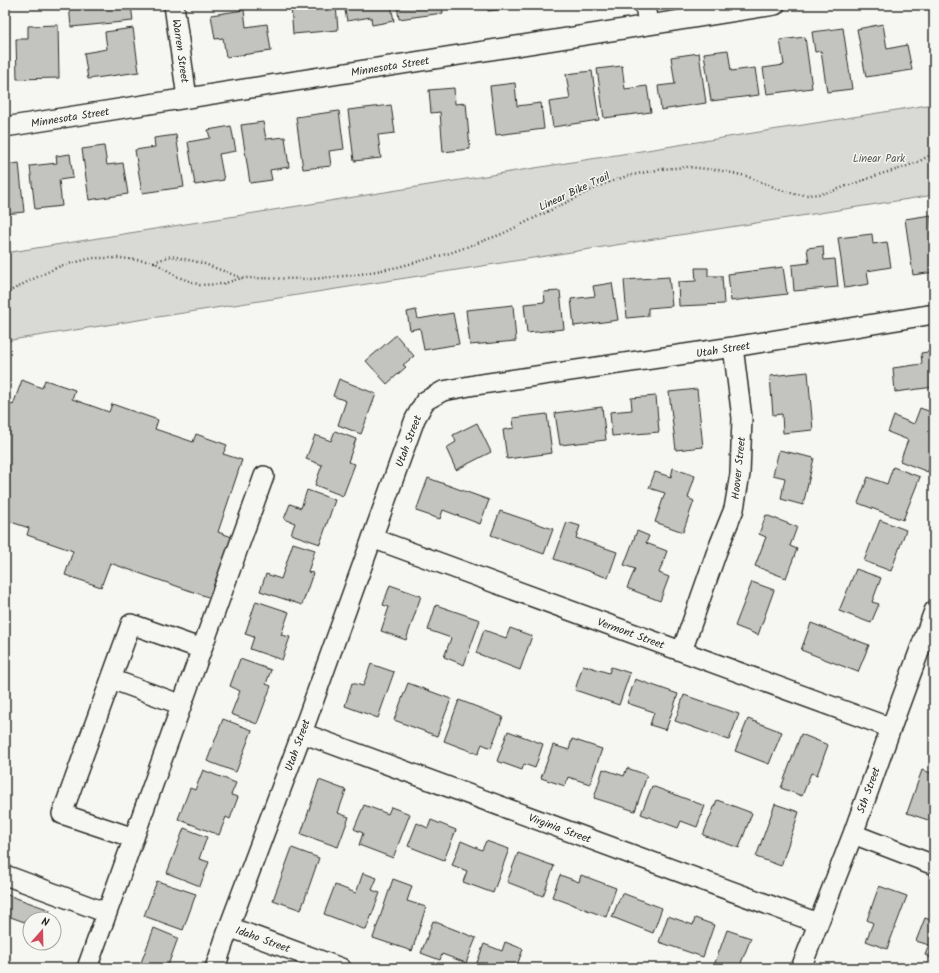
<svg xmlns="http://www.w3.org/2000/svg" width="939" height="973" font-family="Kalam,sans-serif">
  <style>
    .green { fill: #d9d9d5; stroke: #828280 }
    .building { fill: #c3c3c0; stroke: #2b2b2b }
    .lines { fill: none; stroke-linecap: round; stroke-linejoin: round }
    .minor-casing { stroke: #2b2b2b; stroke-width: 22 }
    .path { stroke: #2b2b2b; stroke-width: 2.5; stroke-dasharray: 1 3; stroke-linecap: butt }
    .minor { stroke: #f6f6f2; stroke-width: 19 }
    .labels { text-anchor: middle; stroke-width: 3; stroke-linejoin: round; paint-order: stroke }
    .street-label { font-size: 11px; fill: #2b2b2b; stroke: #f6f6f2 }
    .park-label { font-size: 11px; fill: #565656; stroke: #f6f6f2 }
  </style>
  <rect width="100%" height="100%" fill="#f6f6f2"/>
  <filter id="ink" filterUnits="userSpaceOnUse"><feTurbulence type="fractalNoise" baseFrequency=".025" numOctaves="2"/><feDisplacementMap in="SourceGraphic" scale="8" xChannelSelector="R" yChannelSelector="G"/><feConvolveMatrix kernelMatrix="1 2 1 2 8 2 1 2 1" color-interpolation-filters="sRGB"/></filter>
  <g filter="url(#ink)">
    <path class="green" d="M934,104V195L5,341V253Z"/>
    <path class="building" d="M69,5H131L133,21L71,27Z
      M291,5H336L338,30L293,34Z
      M344,5H391L394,21L372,25L371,17L347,21Z
      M397,5H442L443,13L399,19Z
      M487,5H507L508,9L488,11Z
      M244,10L246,27L267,24L271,51L226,57L223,38L215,39L211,15Z
      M883,24L887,49L907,45L912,70L866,77L857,29Z
      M5,25L9,27L5,44Z
      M58,25L59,78L17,79L16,39H28V26Z
      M133,28L139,72L88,79L84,53L107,49L105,32Z
      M843,28L852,89L827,92L821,51L815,52L812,32Z
      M805,37L812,88L767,94L763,68L784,65L780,40Z
      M728,50L731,71L755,68L759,95L711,101L704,53Z
      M699,53L706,103L661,110L658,86L675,84L671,57Z
      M622,66L625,89L647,86L651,112L604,118L597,69Z
      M592,71L599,120L553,127L549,102L570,99L566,74Z
      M515,83L517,106L541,103L544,129L496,135L490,86Z
      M454,88L455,104L466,103L470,149L443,152L440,112L431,113L429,90Z
      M391,105L395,133L378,135L381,158L354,161L348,110Z
      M339,111L344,149L329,151L331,166L303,169L296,117Z
      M263,122L266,139L285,137L289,167L270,170L272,180L250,183L241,125Z
      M231,126L236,151L219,154L224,180L195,185L188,142L210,138L208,130Z
      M176,135L184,187L142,193L135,150L155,147L154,138Z
      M104,146L107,165L123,163L128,194L89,200L82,149Z
      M70,154L73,178L59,180L62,206L35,209L30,166L57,163L56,156Z
      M19,163L24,212L5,214V165Z
      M931,215L934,241V272L913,275L905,219Z
      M872,234L873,244L887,242L891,267L867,271L869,284L845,288L838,238Z
      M823,246L824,260L835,259L838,287L794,291L792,265L809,263L807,248Z
      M783,267L787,294L731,301L728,274Z
      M695,268H708V276H722L724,304L679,306L678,282L696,281Z
      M669,277L672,306L648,308V316L627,318L624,280Z
      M612,283L618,320L574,326L571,299L595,296L593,286Z
      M560,291L564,329L527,333L524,304L545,302L544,292Z
      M513,305L516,341L470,345L466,310Z
      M416,310L418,319L453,313L459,344L424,350L420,328L410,330L407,312Z
      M396,335L414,356L403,365L406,367L387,384L366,361Z
      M934,351V387L895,392L893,368L922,364L921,353Z
      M808,372L813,430L783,433L782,414L773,415L770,376Z
      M339,379L376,394L361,434L338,425L346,401L333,396Z
      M22,380L42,388L45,380L75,390L72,399L109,412L112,404L158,420L155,429L193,442L196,434L227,445L223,454L242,460L218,532L232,537L211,598L110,563L101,587L65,575L73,551L27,535L29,528L5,520V402L13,405Z
      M697,389L703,447L676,450L669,392Z
      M656,396L659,432L612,436L610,412L632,410L631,398Z
      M602,407L606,440L560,445L555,413Z
      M920,408L934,413V455L928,472L900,461L908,440L888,432L894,416L914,424Z
      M547,414L552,453L507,459L503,430L514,428L513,418Z
      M477,423L491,452L456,470L446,448L456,442L453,435Z
      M335,431L356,439L348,462L355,464L343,496L315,485L322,465L306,459L315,435L331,441Z
      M779,450L814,458L803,505L781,499L785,478L773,475Z
      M893,467L920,477L903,520L858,503L868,477L887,484Z
      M673,468L695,476L688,498L694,501L683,532L655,522L665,493L649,488L655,472L671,477Z
      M428,478L489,500L480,524L443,510L440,519L416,511Z
      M307,490L335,500L320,544L291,534L295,523L284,519L290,504L301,508Z
      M500,511L553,529L544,554L491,535Z
      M766,515L797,527L790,546L797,549L786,578L755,566L766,537L759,534Z
      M880,520L906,530L891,571L864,561Z
      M567,522L580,526L576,538L617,552L608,578L554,559Z
      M637,531L649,536L646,543L667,551L659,573L669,577L660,601L627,588L635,569L624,565Z
      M293,543L315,550L308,572L313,573L302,605L260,591L266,574L281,579Z
      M856,569L881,578L872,602L879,604L871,623L839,611Z
      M752,582L774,590L758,635L735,626Z
      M390,585L421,596L406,640L381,631L389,607L383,605Z
      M256,601L289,612L281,635L290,637L282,660L250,649L254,637L245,634Z
      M436,605L480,620L464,665L444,657L451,638L428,630Z
      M811,623L869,645L858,672L801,650Z
      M510,628L532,636L520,670L476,653L484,630L506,638Z
      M240,659L271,670L266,684L271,686L257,724L231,714L240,691L230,686Z
      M371,664L394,672L378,718L345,706L352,683L363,686Z
      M583,665L609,673L611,667L630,673L619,705L575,690Z
      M635,679L678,694L666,730L650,725L654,712L627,703Z
      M408,683L451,699L437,736L394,720Z
      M684,695L739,714L729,740L675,721Z
      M459,700L503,717L491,748L482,744L478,754L444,741Z
      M223,719L252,730L236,772L207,761Z
      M748,719L782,732L769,764L735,751Z
      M508,731L543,744L535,768L524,764L522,770L497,761Z
      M801,734L828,745L817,775L811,773L802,796L781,788Z
      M572,739L602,749L590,784L568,777L565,786L541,778L553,745L569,750Z
      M627,768L647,775L635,811L594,798L603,769L624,776Z
      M203,770L236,783L231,795L238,797L230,819L226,817L219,835L178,819L190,788L195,790Z
      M922,770L934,774V822L907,813Z
      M319,780L346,790L338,813L349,817L338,847L301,834Z
      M652,786L705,806L697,827L681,821L678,828L641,814Z
      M717,800L752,813L739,848L703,835Z
      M775,804L799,812L781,866L756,857Z
      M364,805L388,814L391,807L410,814L393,858L359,845L363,833L354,829Z
      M431,820L456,830L444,860L408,846L417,823L428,828Z
      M184,828L207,837L199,859L209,862L200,886L167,873Z
      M461,841L482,850L486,841L509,849L493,893L463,882L467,871L452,865Z
      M292,848L319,858L301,910L273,900Z
      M518,853L554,866L543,896L507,882Z
      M363,873L377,878L372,890L380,893L366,930L324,914L335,885L356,893Z
      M560,875L579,882L581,875L616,888L606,917L552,897Z
      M393,879L412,886L407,901L426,907L412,951L373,938Z
      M157,881L196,894L183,930L144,916Z
      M879,886L907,896L887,949L866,941L873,923L867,920Z
      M622,893L662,908L653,933L612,917Z
      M5,894L50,910L47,919H30V924L5,915Z
      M668,916L693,925L695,918L714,925L703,957L659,942Z
      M925,918L934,921V959L925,955L929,945L916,941Z
      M433,921L476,938L466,963L442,954L440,960L421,953Z
      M154,928L178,938L167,968H139Z
      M727,930L751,938L739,968H713Z
      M505,942L523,949L516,968H475L484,944L502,951Z
      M852,964L862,968H851Z
      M528,965L537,968H527Z"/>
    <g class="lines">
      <g class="minor-casing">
        <path id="minor" d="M174,5L187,98
          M645,5L648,25
          M5,127L775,5
          M372,538L891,728
          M682,651L717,551L734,509L740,474L742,418L733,347
          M111,679L182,705
          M302,733L818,923
          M853,834L934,865
          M134,838L62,814L131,624L202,649
          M5,875L107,913
          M229,927L341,968
          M87,968L264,476
          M215,968L229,927L302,733L415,419L425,401L443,391L475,385L733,347L934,314
          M801,968L853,834L891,728L934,611"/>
      </g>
      <path class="path" d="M154,262L171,256L202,263L242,278
        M5,294L27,282L60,266L93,258H121L154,262L178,277L200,285L222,284L242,278L312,279L355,275L398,267L450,253L502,234L604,184L627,176L662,169L687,167L718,170L746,176L784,191L795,194L806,195L820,194L830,192L881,174L899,169L918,162L934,153"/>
      <use href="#minor" class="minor"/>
    </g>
  </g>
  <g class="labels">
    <g class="street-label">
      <text transform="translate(181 51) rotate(82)" y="4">Warren Street</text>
      <text transform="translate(390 66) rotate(-9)" y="4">Minnesota Street</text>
      <text transform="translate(70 117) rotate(-9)" y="4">Minnesota Street</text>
      <text transform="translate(574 191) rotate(-25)" y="4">Linear Bike Trail</text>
      <text transform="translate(723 349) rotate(-9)" y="4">Utah Street</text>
      <text transform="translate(408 441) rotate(-69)" y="4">Utah Street</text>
      <text transform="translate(738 468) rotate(-84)" y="4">Hoover Street</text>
      <text transform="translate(631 633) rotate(20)" y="4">Vermont Street</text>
      <text transform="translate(297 745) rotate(-70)" y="4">Utah Street</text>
      <text transform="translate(868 790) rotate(-70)" y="4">5th Street</text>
      <text transform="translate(560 828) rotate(20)" y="4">Virginia Street</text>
      <text transform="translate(263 939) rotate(20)" y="4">Idaho Street</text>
    </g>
    <g class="park-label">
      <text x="879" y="162">Linear Park</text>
    </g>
  </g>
  <rect width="939" height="973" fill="none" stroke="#f6f6f2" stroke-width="20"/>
  <rect x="10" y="10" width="919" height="953" fill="none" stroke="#2b2b2b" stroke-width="1.5" filter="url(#ink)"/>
  <g transform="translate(42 931) rotate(20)"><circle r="19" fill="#f6f6f2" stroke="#a5a5a2"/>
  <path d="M0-3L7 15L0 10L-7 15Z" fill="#d1495b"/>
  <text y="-6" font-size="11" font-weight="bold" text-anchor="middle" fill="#2b2b2b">N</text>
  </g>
</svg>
